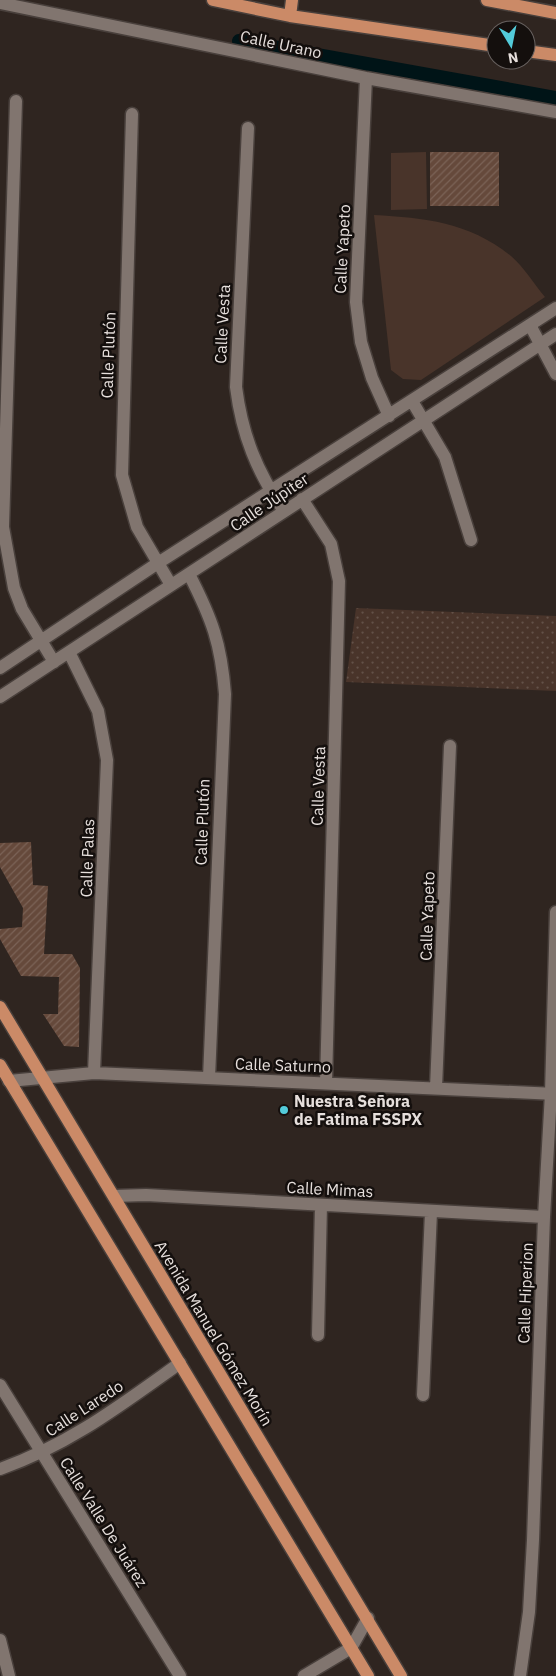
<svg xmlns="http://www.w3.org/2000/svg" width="556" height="1676" font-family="'IBM Plex Sans',sans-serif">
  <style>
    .park { fill: url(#park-dots) }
    .garden { fill: #49342a }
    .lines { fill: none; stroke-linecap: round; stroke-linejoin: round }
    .canal { stroke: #001417; stroke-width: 14 }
    .building { fill: url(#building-hatch) }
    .minor-casing { stroke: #49403c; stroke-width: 15 }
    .major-casing { stroke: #49403c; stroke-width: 15 }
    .minor { stroke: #81756f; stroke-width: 12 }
    .major { stroke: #cb8a67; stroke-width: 12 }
    .poi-dot { fill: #53cbda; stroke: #140f0d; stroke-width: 2 }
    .labels { text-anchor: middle; stroke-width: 5; stroke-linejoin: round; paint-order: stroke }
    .street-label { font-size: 16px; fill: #e6dfdc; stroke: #140f0d }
    .poi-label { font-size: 16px; font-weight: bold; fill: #e6dfdc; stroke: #140f0d; text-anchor: start }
  </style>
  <defs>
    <pattern id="park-dots" width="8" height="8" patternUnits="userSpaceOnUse" patternTransform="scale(1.25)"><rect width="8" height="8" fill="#49342a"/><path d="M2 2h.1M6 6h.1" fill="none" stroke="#635148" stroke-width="1.8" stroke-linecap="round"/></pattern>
    <pattern id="building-hatch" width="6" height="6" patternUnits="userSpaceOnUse" patternTransform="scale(1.25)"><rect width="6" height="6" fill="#65493b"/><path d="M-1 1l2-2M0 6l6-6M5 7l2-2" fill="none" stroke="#7b6357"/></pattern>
  </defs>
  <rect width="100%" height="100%" fill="#2f2520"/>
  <path class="park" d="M356,608L556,616V691L346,682Z"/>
  <path class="garden" d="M426,152L427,209L391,210V153Z
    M374,215C425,218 469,222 511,256C524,267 534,284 545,297L421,380L403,379L391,370Z"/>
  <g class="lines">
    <path class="canal" d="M239,41L556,98"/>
  </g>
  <path class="building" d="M430,152H499V206H430Z
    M31,842L33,885L48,886L44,954H72L80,968L79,1047L64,1046L43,1014H58L59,977L21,976L0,939V929L22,927L23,908L0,867V843Z"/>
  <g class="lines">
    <g class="minor-casing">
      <path id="minor" d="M0,3L366,78L556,112
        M366,78L356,302L361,342L372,378L389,416
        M16,101L3,527L14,588L22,609L54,662
        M132,114L122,475L137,527L171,585
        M248,128L236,387C242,435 257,472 284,511
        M530,325L556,374
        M412,401L445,457L471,540
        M302,499L331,544L339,581L326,1083
        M189,574C212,619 221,643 225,694L209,1078
        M69,652L98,711L107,760L94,1073
        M0,668L158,563L556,308
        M0,697L556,334
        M9,1081L94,1073L556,1094
        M436,1088L450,746
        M114,1196L146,1195L544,1217
        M318,1335L321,1205
        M0,1385L180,1676
        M423,1395L431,1212
        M0,1469C69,1445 121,1405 180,1363
        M0,1640L9,1676
        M304,1676L351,1648L368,1618
        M520,1676L529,1612L533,1540L544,1217L551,1093L556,912"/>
    </g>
    <g class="major-casing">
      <path id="major" d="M213,0L290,16L496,46
        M487,0L556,13
        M290,16L292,0
        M526,51L556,55
        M0,1007L401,1676
        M0,1065L368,1676"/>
    </g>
    <use href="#minor" class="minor"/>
    <use href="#major" class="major"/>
  </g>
  <circle class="poi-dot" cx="284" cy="1110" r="5"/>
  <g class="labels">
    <g class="street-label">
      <text transform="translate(281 44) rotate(12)" y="6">Calle Urano</text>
      <text transform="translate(342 249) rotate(-87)" y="6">Calle Yapeto</text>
      <text transform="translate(222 324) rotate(-87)" y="6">Calle Vesta</text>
      <text transform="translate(108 355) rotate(-88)" y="6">Calle Plutón</text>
      <text transform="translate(269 502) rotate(-34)" y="6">Calle Júpiter</text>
      <text transform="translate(318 786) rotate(-88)" y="6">Calle Vesta</text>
      <text transform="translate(202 822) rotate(-88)" y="6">Calle Plutón</text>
      <text transform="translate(87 858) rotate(-88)" y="6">Calle Palas</text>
      <text transform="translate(427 916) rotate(-88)" y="6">Calle Yapeto</text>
      <text transform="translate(283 1065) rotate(2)" y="6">Calle Saturno</text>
      <text transform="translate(330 1189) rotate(3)" y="6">Calle Mimas</text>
      <text transform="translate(525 1293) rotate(-88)" y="6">Calle Hiperion</text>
      <text transform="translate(214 1333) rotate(59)" y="6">Avenida Manuel Gómez Morín</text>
      <text transform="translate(84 1408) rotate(-33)" y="6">Calle Laredo</text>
      <text transform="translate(104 1522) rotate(58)" y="6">Calle Valle De Juárez</text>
    </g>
    <g class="poi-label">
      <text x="294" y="1107">Nuestra Señora<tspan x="294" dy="18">de Fatima FSSPX</tspan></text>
    </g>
  </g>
  <g transform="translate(511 45) rotate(170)"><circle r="24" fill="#140f0d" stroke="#686260"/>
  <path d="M0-4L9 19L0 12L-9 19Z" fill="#53cbda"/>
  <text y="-8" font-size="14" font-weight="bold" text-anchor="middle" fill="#e6dfdc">N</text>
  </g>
</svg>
